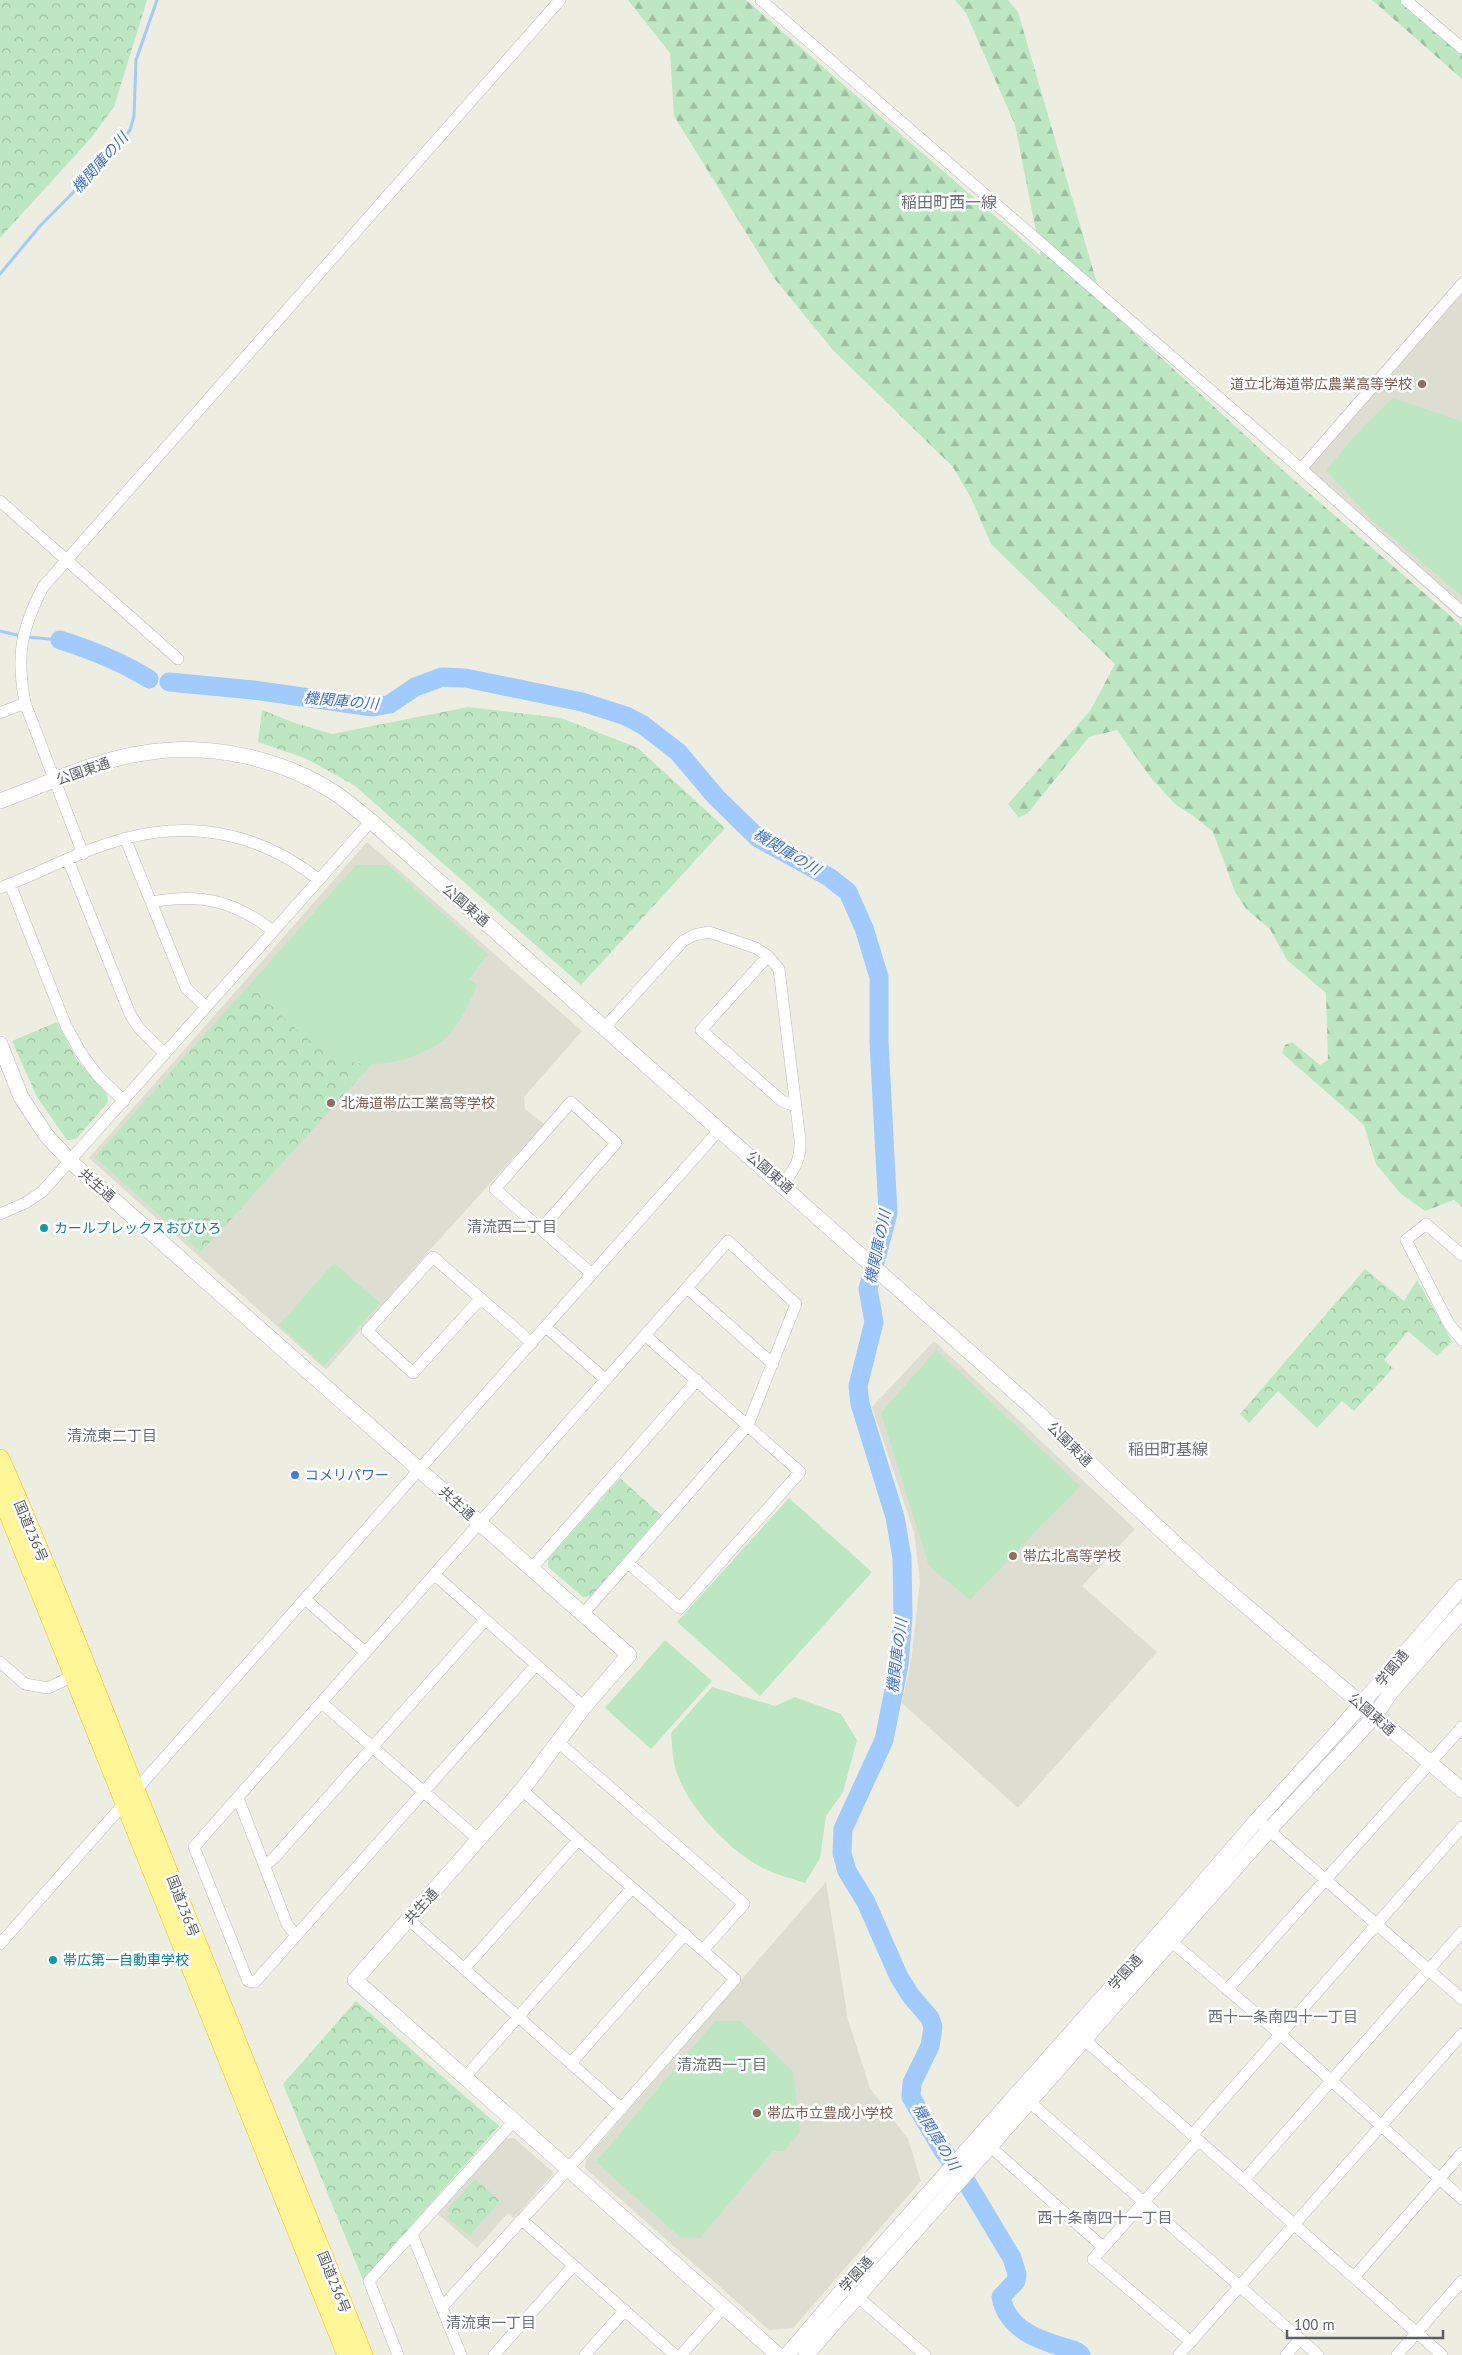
<svg xmlns="http://www.w3.org/2000/svg" width="1462" height="2355" font-family="'PT Sans','Noto Sans JP',sans-serif">
  <style>
    .education { fill: #deddd1 }
    .forest { fill: url(#forest-firs) }
    .park { fill: url(#park-crowns) }
    .pitch { fill: #bde7c2 }
    .lines { fill: none; stroke-linecap: round; stroke-linejoin: round }
    .stream { stroke: #a1caff; stroke-width: 3 }
    .river { stroke: #a1caff; stroke-width: 19 }
    .minor-casing { stroke: #babbc2; stroke-width: 12 }
    .tertiary-casing { stroke: #babbc2; stroke-width: 16 }
    .trunk-casing { stroke: #f0c500; stroke-width: 20 }
    .minor { stroke: #fff; stroke-width: 11 }
    .tertiary { stroke: #fff; stroke-width: 15 }
    .trunk { stroke: #fff697; stroke-width: 19 }
    .education-dot { fill: #8d6e63; stroke: #fff; stroke-width: 2 }
    .culture-dot { fill: #0f9aa8; stroke: #fff; stroke-width: 2 }
    .shop-dot { fill: #3f7fe0; stroke: #fff; stroke-width: 2 }
    .labels { text-anchor: middle; stroke-width: 5; stroke-linejoin: round; paint-order: stroke }
    .education-label { font-size: 14px; fill: #785e54; stroke: #fff; text-anchor: start }
    .street-label { font-size: 14px; fill: #5a5d64; stroke: #fff }
    .culture-label { font-size: 14px; fill: #0d838f; stroke: #fff; text-anchor: start }
    .shop-label { font-size: 14px; fill: #366cbe; stroke: #fff; text-anchor: start }
    .water-label { font-size: 15px; font-style: italic; fill: #3d6fc9; stroke: #fff }
    .neighbourhood-label { font-size: 15px; fill: #6b6f76; stroke: #fff }
    .quarter-label { font-size: 16px; fill: #6b6f76; stroke: #fff }
  </style>
  <defs>
    <pattern id="forest-firs" width="22" height="20" patternUnits="userSpaceOnUse" patternTransform="scale(1.25)"><rect width="22" height="20" fill="#bde7c2"/><path d="M5 1l3.5 6h-7zM16 11l3.5 6h-7z" fill="#9dbea1"/></pattern>
    <pattern id="park-crowns" width="20" height="18" patternUnits="userSpaceOnUse" patternTransform="scale(1.25)"><rect width="20" height="18" fill="#bde7c2"/><path d="M2 6a3 3 0 1 1 6 0M12 15a3 3 0 1 1 6 0" fill="none" stroke="#9dbea1"/></pattern>
  </defs>
  <rect width="100%" height="100%" fill="#eeede2"/>
  <path class="education" d="M1462,293V621L1301,477Z
    M367,842L582,1031L524,1097L525,1109L544,1124L428,1252L326,1370L89,1158Z
    M934,1341L1135,1529L1082,1586L1157,1652L1018,1808L902,1703L911,1662L920,1581L914,1532L872,1407Z
    M826,1882L848,2020L870,2088L908,2139L921,2181L793,2328L769,2330L585,2168L586,2159Z
    M514,2138L554,2173L514,2218L508,2213L477,2248L438,2214L505,2139Z"/>
  <path class="forest" d="M628,0H746L1041,256L1015,125L966,13L955,0H1008L1018,12L1103,304L1287,474L1462,626V1207L1454,1200L1425,1211L1401,1194L1376,1164L1364,1125L1282,1053L1285,1045L1292,1042L1320,1065L1328,1060L1326,993L1287,960L1270,929L1247,910L1235,892L1213,832L1195,817L1176,805L1151,778L1117,730L1089,737L1028,813L1019,818L1008,804L1090,711L1115,664L991,544L971,498L953,467L833,350L774,278L674,116L670,53Z
    M1372,0H1415L1462,42V79Z"/>
  <path class="park" d="M0,0H147L114,107L91,138L0,238Z
    M468,707L561,718L638,748L725,828L581,985L354,785L305,758L258,742L262,710L295,723L332,734Z
    M249,985L322,1050L360,1063H373L201,1252L95,1157Z
    M57,1022L77,1060L107,1094L108,1102L76,1139L67,1140L37,1097L12,1041Z
    M1365,1269L1404,1301L1417,1280L1452,1341L1437,1356L1408,1331L1384,1360L1393,1368L1354,1411L1342,1401L1317,1428L1278,1391L1249,1423L1240,1414Z
    M620,1478L661,1515L591,1596L583,1597L548,1567V1559Z
    M356,2001L499,2126L363,2280L283,2084Z
    M475,2179L500,2201L469,2236L447,2217L451,2213L447,2210Z"/>
  <path class="pitch" d="M1393,398L1458,420L1462,423V596L1372,520L1326,470L1363,427Z
    M356,865H388L488,954L469,979L477,985C468,1005 460,1026 443,1040C410,1065 356,1074 321,1049C295,1031 272,1006 249,985Z
    M334,1263L380,1303L324,1366L279,1325Z
    M936,1350L1080,1486L970,1600L929,1566L881,1413Z
    M789,1498L872,1572L760,1696L677,1622Z
    M665,1640L712,1681L651,1749L605,1708Z
    M712,1687L775,1706L795,1697L841,1714L857,1740L843,1792L826,1816L820,1858L805,1883C791,1878 777,1875 765,1869C729,1852 682,1802 674,1763C672,1754 672,1743 671,1733Z
    M715,2021H741L793,2072L800,2132L784,2151H773L700,2238H681L596,2162Z"/>
  <g class="lines">
    <path class="stream" d="M0,274L40,226L115,150L130,130L134,116L136,60L157,0
      M0,631L21,636
      M27,637L60,640"/>
    <path class="river" d="M60,640C92,650 120,661 149,679
      M169,682L253,690L373,707L390,704L415,687L442,677L465,678L582,702L626,716L643,725L678,752L716,797L758,838L829,877L848,892L864,928L879,977V1042L888,1213L868,1289L874,1322L858,1386L860,1404L895,1517L902,1558L903,1617L899,1665L884,1740L843,1829L842,1853L847,1871L866,1902L899,1977L911,1996L930,2018L933,2027L930,2046L912,2083L911,2097L942,2149L967,2183L1012,2258L1017,2274L1016,2281L1001,2297C1008,2333 1045,2342 1076,2351L1081,2355"/>
    <g class="minor-casing">
      <path id="minor" d="M761,0L1301,469L1462,612
        M1406,0L1462,48
        M1301,469L1462,284
        M0,501L178,659
        M0,713L25,703
        M125,838L186,988L206,1007
        M83,854L25,703C16,655 21,630 43,587L560,0
        M68,860L130,1014L139,1028L165,1054
        M10,884L66,1026L81,1053L98,1076L124,1101
        M0,888C42,872 83,849 127,838C196,820 264,835 319,880
        M152,902C200,893 235,901 273,931
        M768,956L701,1030L782,1101L795,1106
        M605,1027L683,941L694,935L709,932L756,948L768,956L779,969L800,1140C801,1159 795,1169 783,1184
        M0,1214L25,1203L42,1192L371,821
        M541,1229L616,1143L571,1102L495,1189L592,1274
        M1462,1255L1426,1224L1406,1240L1449,1324L1462,1340
        M687,1288L773,1364
        M481,1298L413,1373L367,1331L433,1257L532,1343
        M546,1327L606,1380
        M628,1563L680,1608L800,1472L646,1336
        M531,1569L697,1380
        M435,1575L584,1707
        M305,1599L365,1652
        M0,1662L25,1684L48,1688L77,1674
        M536,1665L255,1982L248,1981L194,1847L728,1241L796,1304L748,1425L583,1614
        M322,1703L479,1840
        M557,1741L744,1904L703,1950
        M238,1798L287,1924L296,1936
        M1264,1826L1462,1999
        M266,1865L275,1857L485,1620
        M409,1920L620,2107
        M1165,1936L1281,2035L1462,2199
        M0,1944L720,1129
        M464,1969L578,1840
        M1227,1990L1462,1727
        M1078,2034L1442,2355
        M571,2063L685,1934
        M465,2077L632,1888
        M1024,2097L1318,2355
        M1192,2135L1462,1827
        M985,2142L1103,2247
        M1244,2180L1462,1932
        M522,2220L675,2355
        M412,2234L461,2355
        M1354,2277L1462,2153
        M852,2292L925,2355
        M443,2306L568,2169L735,1979L522,1790
        M1191,2342L1093,2259L1198,2141
        M398,2355L369,2281L514,2121
        M494,2355L573,2266
        M585,2355L625,2310
        M681,2355L724,2307
        M1179,2355L1462,2034
        M1286,2355L1300,2339
        M1397,2355L1462,2281"/>
    </g>
    <g class="tertiary-casing">
      <path id="tertiary" d="M0,801C47,784 95,760 144,753C209,742 283,758 338,795C349,803 360,812 371,821L1036,1411L1105,1478L1204,1570L1462,1790
        M0,1044L21,1097L46,1135L71,1162L629,1655L584,1707L522,1790L355,1980L778,2355
        M787,2355L846,2286L1149,1945L1257,1820L1339,1730L1462,1587
        M806,2355L1269,1830L1374,1717L1391,1692L1462,1611"/>
    </g>
    <g class="trunk-casing">
      <path id="trunk" d="M0,1459C48,1567 90,1677 134,1787C211,1976 286,2166 363,2355
        M0,1492L347,2355"/>
    </g>
    <use href="#minor" class="minor"/>
    <use href="#tertiary" class="tertiary"/>
    <use href="#trunk" class="trunk"/>
  </g>
  <g class="education-dot">
    <circle cx="1422" cy="384" r="5"/>
    <circle cx="331" cy="1103" r="5"/>
    <circle cx="1013" cy="1556" r="5"/>
    <circle cx="757" cy="2113" r="5"/>
  </g>
  <g class="culture-dot">
    <circle cx="44" cy="1228" r="5"/>
    <circle cx="53" cy="1960" r="5"/>
  </g>
  <circle class="shop-dot" cx="295" cy="1475" r="5"/>
  <g class="labels">
    <g class="education-label">
      <text x="1412" y="389" text-anchor="end">道立北海道帯広農業高等学校</text>
      <text x="341" y="1108">北海道帯広工業高等学校</text>
      <text x="1023" y="1561">帯広北高等学校</text>
      <text x="767" y="2118">帯広市立豊成小学校</text>
    </g>
    <g class="street-label">
      <text transform="translate(83 771) rotate(-19)" y="5">公園東通</text>
      <text transform="translate(466 905) rotate(41)" y="5">公園東通</text>
      <text transform="translate(770 1172) rotate(41)" y="5">公園東通</text>
      <text transform="translate(97 1185) rotate(41)" y="5">共生通</text>
      <text transform="translate(1070 1444) rotate(45)" y="5">公園東通</text>
      <text transform="translate(457 1503) rotate(42)" y="5">共生通</text>
      <text transform="translate(31 1531) rotate(67)" y="5">国道236号</text>
      <text transform="translate(1392 1668) rotate(-50)" y="5">学園通</text>
      <text transform="translate(1372 1714) rotate(41)" y="5">公園東通</text>
      <text transform="translate(183 1906) rotate(69)" y="5">国道236号</text>
      <text transform="translate(421 1906) rotate(-48)" y="5">共生通</text>
      <text transform="translate(1125 1972) rotate(-48)" y="5">学園通</text>
      <text transform="translate(856 2274) rotate(-48)" y="5">学園通</text>
      <text transform="translate(334 2282) rotate(68)" y="5">国道236号</text>
    </g>
    <g class="culture-label">
      <text x="54" y="1233">カールプレックスおびひろ</text>
      <text x="63" y="1965">帯広第一自動車学校</text>
    </g>
    <g class="shop-label">
      <text x="305" y="1480">コメリパワー</text>
    </g>
    <g class="water-label">
      <text transform="translate(100 163) rotate(-48)" y="5">機関庫の川</text>
      <text transform="translate(341 701) rotate(5)" y="5">機関庫の川</text>
      <text transform="translate(787 852) rotate(31)" y="5">機関庫の川</text>
      <text transform="translate(878 1247) rotate(-78)" y="5">機関庫の川</text>
      <text transform="translate(897 1656) rotate(-83)" y="5">機関庫の川</text>
      <text transform="translate(936 2137) rotate(58)" y="5">機関庫の川</text>
    </g>
    <g class="neighbourhood-label">
      <text x="512" y="1232">清流西二丁目</text>
      <text x="112" y="1441">清流東二丁目</text>
      <text x="1283" y="2022">西十一条南四十一丁目</text>
      <text x="722" y="2070">清流西一丁目</text>
      <text x="1105" y="2223">西十条南四十一丁目</text>
      <text x="491" y="2328">清流東一丁目</text>
    </g>
    <g class="quarter-label">
      <text x="949" y="208">稲田町西一線</text>
      <text x="1168" y="1455">稲田町基線</text>
    </g>
  </g>
  <path d="M1287 2330v8h156v-8" fill="none" stroke="#5a5d64" stroke-width="2.5"/>
  <text x="1294" y="2330" font-size="15" fill="#5a5d64" stroke="#ffffff" stroke-width="4" paint-order="stroke">100 m</text>
</svg>
